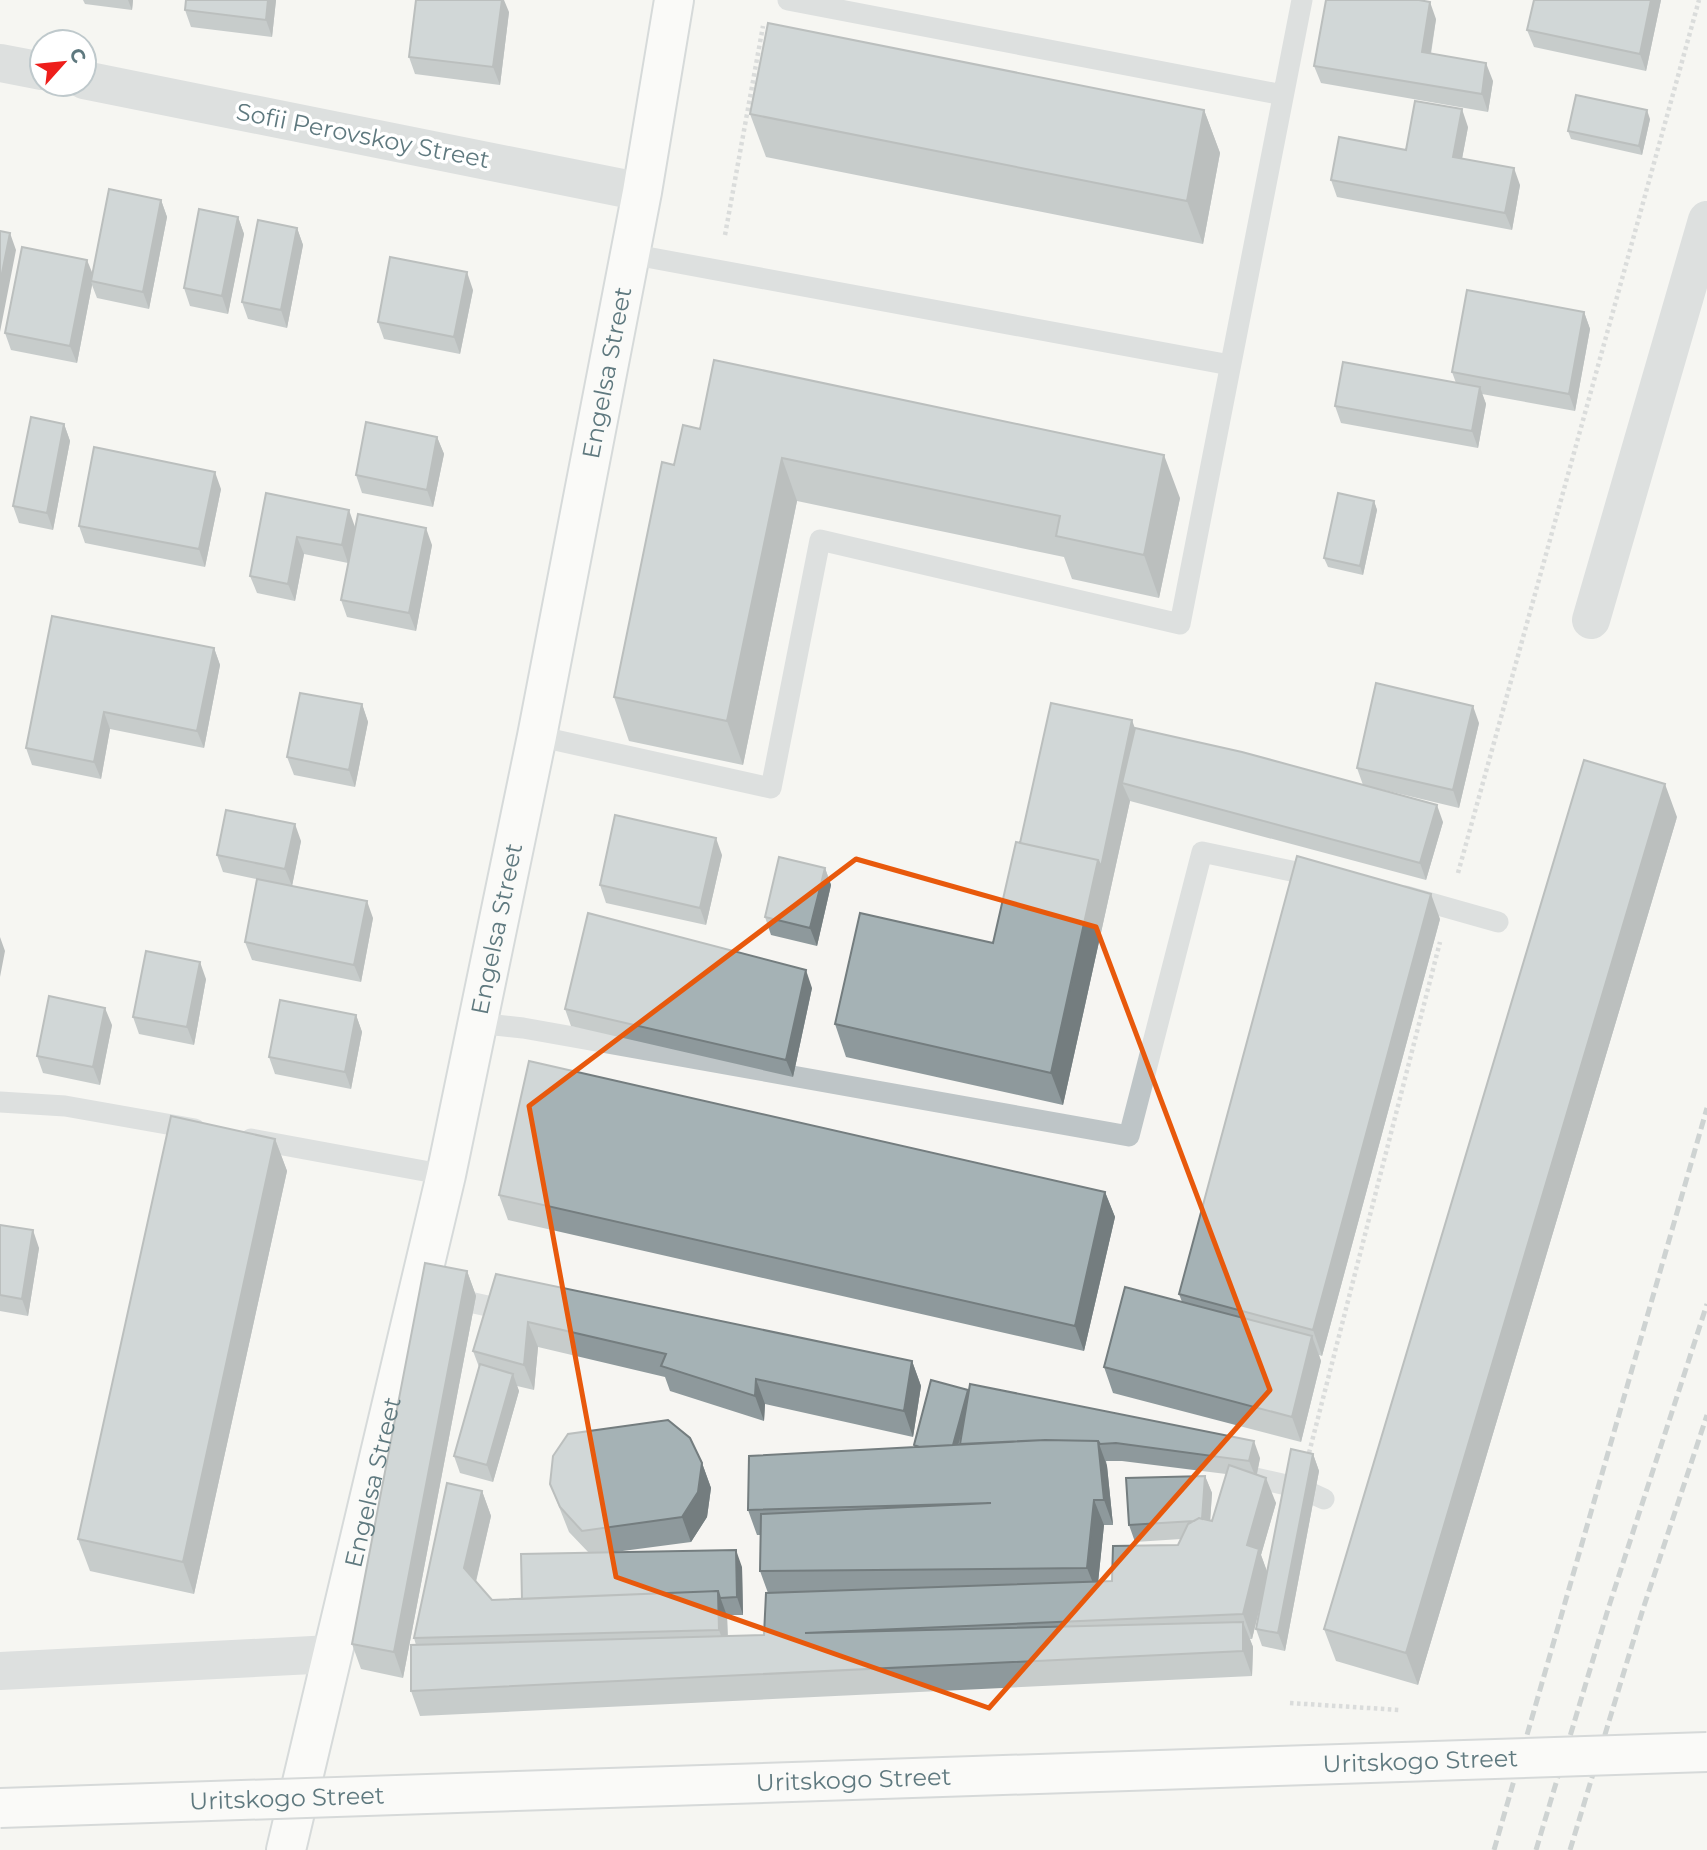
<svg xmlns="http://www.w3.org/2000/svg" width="1707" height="1850" font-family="Montserrat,sans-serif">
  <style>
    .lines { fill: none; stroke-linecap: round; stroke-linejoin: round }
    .secondary-casing { stroke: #b0b9bc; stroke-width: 42 }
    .path { stroke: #b8bdbe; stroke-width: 4.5; stroke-dasharray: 3.5 3.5; stroke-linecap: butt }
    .lane { stroke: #bec5c7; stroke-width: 21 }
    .street { stroke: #bec5c7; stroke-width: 38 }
    .secondary { stroke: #fff; stroke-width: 38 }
    .rail { stroke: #9da8ab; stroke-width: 5; stroke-dasharray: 10 5; stroke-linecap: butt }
    .primary-bridge-casing { stroke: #afb7ba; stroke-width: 42; stroke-linecap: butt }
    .primary-bridge { stroke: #fff; stroke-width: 38 }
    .wall { fill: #8e999c; fill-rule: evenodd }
    .shaded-wall { fill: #747d7f }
    .building { fill: #a5b2b5; stroke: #747d7f; stroke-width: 2 }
    .marked { fill: none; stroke: #e8590c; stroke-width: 5; stroke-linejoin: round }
    .labels { text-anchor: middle; stroke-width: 7; stroke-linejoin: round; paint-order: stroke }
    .street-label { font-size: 24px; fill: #5f797f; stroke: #fff }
  </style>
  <rect width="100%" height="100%" fill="#f6f5f2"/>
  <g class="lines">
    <g class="secondary-casing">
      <g id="secondary">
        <path id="s1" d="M286,1850L446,1175L537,736L642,192L674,0"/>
      </g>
    </g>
    <path class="path" d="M725,235L763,26
      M1458,873L1699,0
      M1309,1453L1440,942
      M1290,1703L1400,1710"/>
    <path class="lane" d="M788,0L1283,95
      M630,254L1230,365
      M537,736L771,788L820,540L1180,624L1302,0
      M1406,896L1498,922
      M477,1023L523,1028L1129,1136L1202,852L1320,877
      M0,1102L65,1106L195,1129
      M251,1139L446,1175
      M447,1297L514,1312
      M1242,1475L1300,1488L1324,1499"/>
    <path class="street" d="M0,63L42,71
      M84,80L642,192
      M1591,620L1707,220
      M0,1671L332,1654"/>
    <use href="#secondary" class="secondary"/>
    <path class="rail" d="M1494,1850L1707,1108
      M1536,1850L1609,1606L1707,1304
      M1570,1850L1643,1609L1707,1415"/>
    <g class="primary-bridge-casing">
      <g id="primary-bridge">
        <path id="s2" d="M0,1808L1707,1752"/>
      </g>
    </g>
    <use href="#primary-bridge" class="primary-bridge"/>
  </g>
  <path class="wall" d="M83,0H133L132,10L85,4Z
    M276,0L272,37L191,27L185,10Z
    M1661,0L1646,71L1534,47L1527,30Z
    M509,12L500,85L415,74L409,57Z
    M1436,19L1431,54L1493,81L1488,112L1321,83L1314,66Z
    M1204,110L1220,153L1203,244L766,157L750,114Z
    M1650,119L1642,155L1571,139L1568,131Z
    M1468,127L1462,159L1520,185L1512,230L1337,197L1331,180L1406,150Z
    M161,200L167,217L149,309L97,298L92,285L77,363L11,350L5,333L92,273Z
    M238,217L244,234L228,314L190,306L184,288Z
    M297,228L303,245L287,328L248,319L242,302Z
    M473,290L460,354L384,339L378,322Z
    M1584,312L1590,329L1575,411L1482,394L1486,404L1478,448L1341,423L1335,406L1456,383L1452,372Z
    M64,424L70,441L53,530L19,523L13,506Z
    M700,429L1180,498L1159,598L1072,579L1064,557L797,501L743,765L629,741L614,697L674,465Z
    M437,437L444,454L433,507L362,493L356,475Z
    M221,489L205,567L85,543L79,526Z
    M266,493L355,527L432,545L416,631L347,617L341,600L348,563L304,554L295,601L257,593L250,576Z
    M1374,501L1377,510L1363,575L1328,567L1324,558Z
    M214,648L220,665L204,748L110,729L101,779L32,765L26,748Z
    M362,704L368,722L355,787L294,775L287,757Z
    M1479,723L1459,808L1363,785L1357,768Z
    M1135,728L1443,822L1426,880L1130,801L1063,1105L846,1057L835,1024L993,943L1020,843Z
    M1677,817L1418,1685L1336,1661L1324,1629Z
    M301,841L292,886L373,918L361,982L252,960L245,942L280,884L223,872L217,855Z
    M722,855L706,925L606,903L600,885Z
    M825,868L831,885L817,946L771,935L765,917Z
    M1440,919L1322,1356L1319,1355L1321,1361L1301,1442L1113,1393L1104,1367L1182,1302L1179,1294Z
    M206,979L194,1045L139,1034L133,1017Z
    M812,988L793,1077L571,1026L565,1009Z
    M356,1015L362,1032L351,1089L275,1074L269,1057Z
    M112,1025L100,1085L43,1073L37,1056Z
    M275,1139L287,1171L194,1594L90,1571L78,1539Z
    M1105,1192L1115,1217L1084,1351L508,1220L499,1195Z
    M0,1225L39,1248L28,1316L0,1311Z
    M467,1271L476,1296L403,1678L361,1669L352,1644Z
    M496,1274L912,1361L921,1386L913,1437L765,1404L764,1421L670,1391L665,1377L538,1347L534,1390L517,1386L519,1391L493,1482L460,1473L454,1456L479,1367L473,1351Z
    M968,1390L969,1393L1260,1458L1257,1474L1276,1503L1261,1555L1267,1572L1313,1454L1319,1471L1285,1651L1262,1646L1256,1629L1262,1598L1252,1639H1250L1253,1647L1252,1676L420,1716L411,1691L416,1645L414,1638L482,1491L491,1516L476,1582L492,1600L522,1599L589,1553L569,1532L550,1484L702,1463L711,1488L707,1517L691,1542L615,1552L742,1567L743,1615H727L728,1636L764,1635L768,1593L760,1571L761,1535H757L748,1510L915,1447L914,1445ZM963,1427L960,1444L959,1445ZM1106,1461H1122L1226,1474L1212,1521H1210L1212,1493L1205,1476L1129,1525L1135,1542L1181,1539L1178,1545L1112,1581L1098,1582L1104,1525H1113L1107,1466Z"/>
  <path class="shaded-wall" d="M128,0H133L132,10Z
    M268,0H276L272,37L266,20Z
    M502,0H504L509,12L500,85L493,67Z
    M1651,0H1661L1646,71L1640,54Z
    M1430,2L1436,19L1428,69L1422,52Z
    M1486,63L1493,81L1488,112L1482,94Z
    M1462,109L1468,127L1459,174L1453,157Z
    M1204,110L1220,153L1203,244L1187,201Z
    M1647,110L1650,119L1642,155L1639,146Z
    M1514,168L1520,185L1512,230L1505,213Z
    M161,200L167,217L149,309L143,292Z
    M238,217L244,234L228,314L222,296Z
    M297,228L303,245L287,328L281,310Z
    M10,233L16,250L0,332V283Z
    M87,260L94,277L91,281L92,285L77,363L70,346Z
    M467,272L473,290L460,354L454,337Z
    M1584,312L1590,329L1575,411L1569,394Z
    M1480,387L1486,404L1478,448L1472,431Z
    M64,424L70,441L53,530L47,513Z
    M437,437L444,454L433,507L427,490Z
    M1164,455L1180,498L1159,598L1144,555Z
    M782,458L797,501L743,765L727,721Z
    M215,472L221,489L205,567L199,549Z
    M1374,501L1377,510L1363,575L1360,566Z
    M349,510L355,527L348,563L342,545Z
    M426,528L432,545L416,631L409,613Z
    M297,537L304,554L295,601L288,584Z
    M214,648L220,665L204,748L197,731Z
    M362,704L368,722L355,787L349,770Z
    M1473,706L1479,723L1459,808L1453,790Z
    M104,712L110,729L101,779L94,762Z
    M1132,720L1141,746L1122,783L1130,801L1063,1105L1051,1073L1098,860Z
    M1665,784L1677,817L1418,1685L1406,1653Z
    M1437,805L1443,822L1426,880L1420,863Z
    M295,824L301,841L292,886L285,869Z
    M716,838L722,855L706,925L700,908Z
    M825,868L831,885L817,946L810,928Z
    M1431,894L1440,919L1322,1356L1313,1330Z
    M367,901L373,918L361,982L354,965Z
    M0,937L5,951L0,977Z
    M200,962L206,979L194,1045L187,1027Z
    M806,970L812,988L793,1077L786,1060Z
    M105,1008L112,1025L100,1085L93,1067Z
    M356,1015L362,1032L351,1089L345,1072Z
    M275,1139L287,1171L194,1594L183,1562Z
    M1105,1192L1115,1217L1084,1351L1075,1326Z
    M33,1230L39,1248L28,1316L22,1299Z
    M467,1271L476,1296L403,1678L394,1652Z
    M528,1322L538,1347L534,1390L524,1365Z
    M1312,1336L1321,1361L1301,1442L1292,1417Z
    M912,1361L921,1386L913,1437L904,1411Z
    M513,1374L519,1391L493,1482L487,1465Z
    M756,1379L765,1404L764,1421L755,1396Z
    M968,1390L971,1398L953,1464L950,1455Z
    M1098,1441L1107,1466L1113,1525L1104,1500Z
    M1254,1441L1260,1458L1256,1478L1249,1461Z
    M1313,1454L1319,1471L1285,1651L1278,1633Z
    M702,1463L711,1488L707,1517L691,1542L682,1517Z
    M1205,1476L1212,1493L1209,1538L1202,1520Z
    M1266,1478L1276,1503L1261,1555L1268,1574L1252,1639L1243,1614L1247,1545Z
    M482,1491L491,1516L473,1593L464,1568Z
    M1094,1500L1104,1525L1097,1593L1087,1568Z
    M736,1550L742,1567L743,1615L737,1597Z
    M718,1591L727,1616L728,1655L719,1630Z
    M1243,1622L1253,1647L1252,1676L1243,1651Z"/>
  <path class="building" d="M186,0H268L266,20L185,10Z
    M416,0H502L493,67L409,57Z
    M1326,0H1419L1430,2L1422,52L1486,63L1482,94L1314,66Z
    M1534,0H1651L1640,54L1527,30Z
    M768,23L1204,110L1187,201L750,114Z
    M1576,95L1647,110L1639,146L1568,131Z
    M1415,101L1462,109L1453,157L1514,168L1505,213L1331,180L1339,137L1406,150Z
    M109,189L161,200L143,292L91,281Z
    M199,209L238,217L222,296L184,288Z
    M258,220L297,228L281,310L242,302Z
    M0,231L10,233L0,283Z
    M22,247L87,260L70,346L5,333Z
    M390,257L467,272L454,337L378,322Z
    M1467,290L1584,312L1569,394L1452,372Z
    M714,360L1164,455L1144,555L1056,536L1060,516L782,458L727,721L614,697L662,462L674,465L683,425L700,429Z
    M1343,362L1480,387L1472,431L1335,406Z
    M31,417L64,424L47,513L13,506Z
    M366,422L437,437L427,490L356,475Z
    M94,447L215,472L199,549L79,526Z
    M266,493L349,510L342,545L297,537L288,584L250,576Z
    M1338,493L1374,501L1360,566L1324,558Z
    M358,514L426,528L409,613L341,600Z
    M52,616L214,648L197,731L104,712L94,762L26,748Z
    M1376,683L1473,706L1453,790L1357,768Z
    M300,693L362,704L349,770L287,757Z
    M1051,703L1132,720L1101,867L1098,860L1020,843Z
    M1135,728L1242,752L1437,805L1420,863L1122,783Z
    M1584,760L1665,784L1406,1653L1324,1629Z
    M226,810L295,824L285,869L217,855Z
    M615,815L716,838L700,908L600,885Z
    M1016,842L1098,860L1051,1073L835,1024L860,913L993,943Z
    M1297,856L1431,894L1313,1330L1179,1294Z
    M779,857L825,868L810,928L765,917Z
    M257,879L367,901L354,965L245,942Z
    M588,913L806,970L786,1060L565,1009Z
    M146,951L200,962L187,1027L133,1017Z
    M49,996L105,1008L93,1067L37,1056Z
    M280,1000L356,1015L345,1072L269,1057Z
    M529,1061L1105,1192L1075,1326L499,1195Z
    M171,1116L275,1139L183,1562L78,1539Z
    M0,1225L33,1230L22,1299L0,1295Z
    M425,1263L467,1271L394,1652L352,1644Z
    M496,1274L912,1361L904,1411L756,1379L755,1396L661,1366L666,1354L528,1322L524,1365L473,1351Z
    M1125,1287L1312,1336L1292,1417L1104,1367Z
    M480,1364L513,1374L487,1465L454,1456Z
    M931,1380L968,1390L953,1445L919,1447L914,1445Z
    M970,1384L1254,1441L1249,1461L1116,1443L1100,1444L1098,1441L1045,1440L960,1444Z
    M668,1420L690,1438L702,1463L698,1492L682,1517L582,1531L560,1507L550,1484L553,1456L568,1434Z
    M1045,1440L1098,1441L1104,1500H1094L1087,1568L760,1571L761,1514L991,1503L748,1510L749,1456Z
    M1291,1449L1313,1454L1278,1633L1256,1629Z
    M1229,1465L1266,1478L1247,1545L1259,1549L1243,1614L805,1633L1243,1622V1651L411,1691V1645L764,1635L766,1593L1112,1581L1113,1546L1178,1545L1188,1524L1199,1518L1212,1521Z
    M1205,1476L1202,1519L1199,1518L1194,1521L1129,1525L1126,1478Z
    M447,1483L482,1491L464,1568L492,1600L718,1591L719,1630L414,1638Z
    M736,1550L737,1597L720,1598L718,1591L522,1599L521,1554Z"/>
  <path d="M0 0H1707V1850H0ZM856,859L1096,927L1270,1390L989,1708L616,1577L529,1106Z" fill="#f6f5f2" fill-opacity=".55" fill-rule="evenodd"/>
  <path class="marked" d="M856,859L1096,927L1270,1390L989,1708L616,1577L529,1106Z"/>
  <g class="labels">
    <g class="street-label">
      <text transform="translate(363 136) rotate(11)" y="8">Sofii Perovskoy Street</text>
      <text dy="8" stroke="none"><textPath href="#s1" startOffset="1512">Engelsa Street</textPath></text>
      <text dy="8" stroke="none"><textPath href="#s1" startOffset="945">Engelsa Street</textPath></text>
      <text dy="8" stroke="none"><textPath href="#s1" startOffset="378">Engelsa Street</textPath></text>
      <text dy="8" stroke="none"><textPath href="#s2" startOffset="1421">Uritskogo Street</textPath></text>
      <text dy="8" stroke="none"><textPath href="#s2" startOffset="854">Uritskogo Street</textPath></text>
      <text dy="8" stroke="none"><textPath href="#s2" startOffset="287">Uritskogo Street</textPath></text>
    </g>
  </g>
  <g transform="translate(63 63) rotate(63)"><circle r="33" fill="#ffffff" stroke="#bfc9cc" stroke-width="2"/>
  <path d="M0-5L12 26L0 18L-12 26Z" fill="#ee1e1b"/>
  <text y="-10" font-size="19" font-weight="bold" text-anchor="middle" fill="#5f797f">С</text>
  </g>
</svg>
